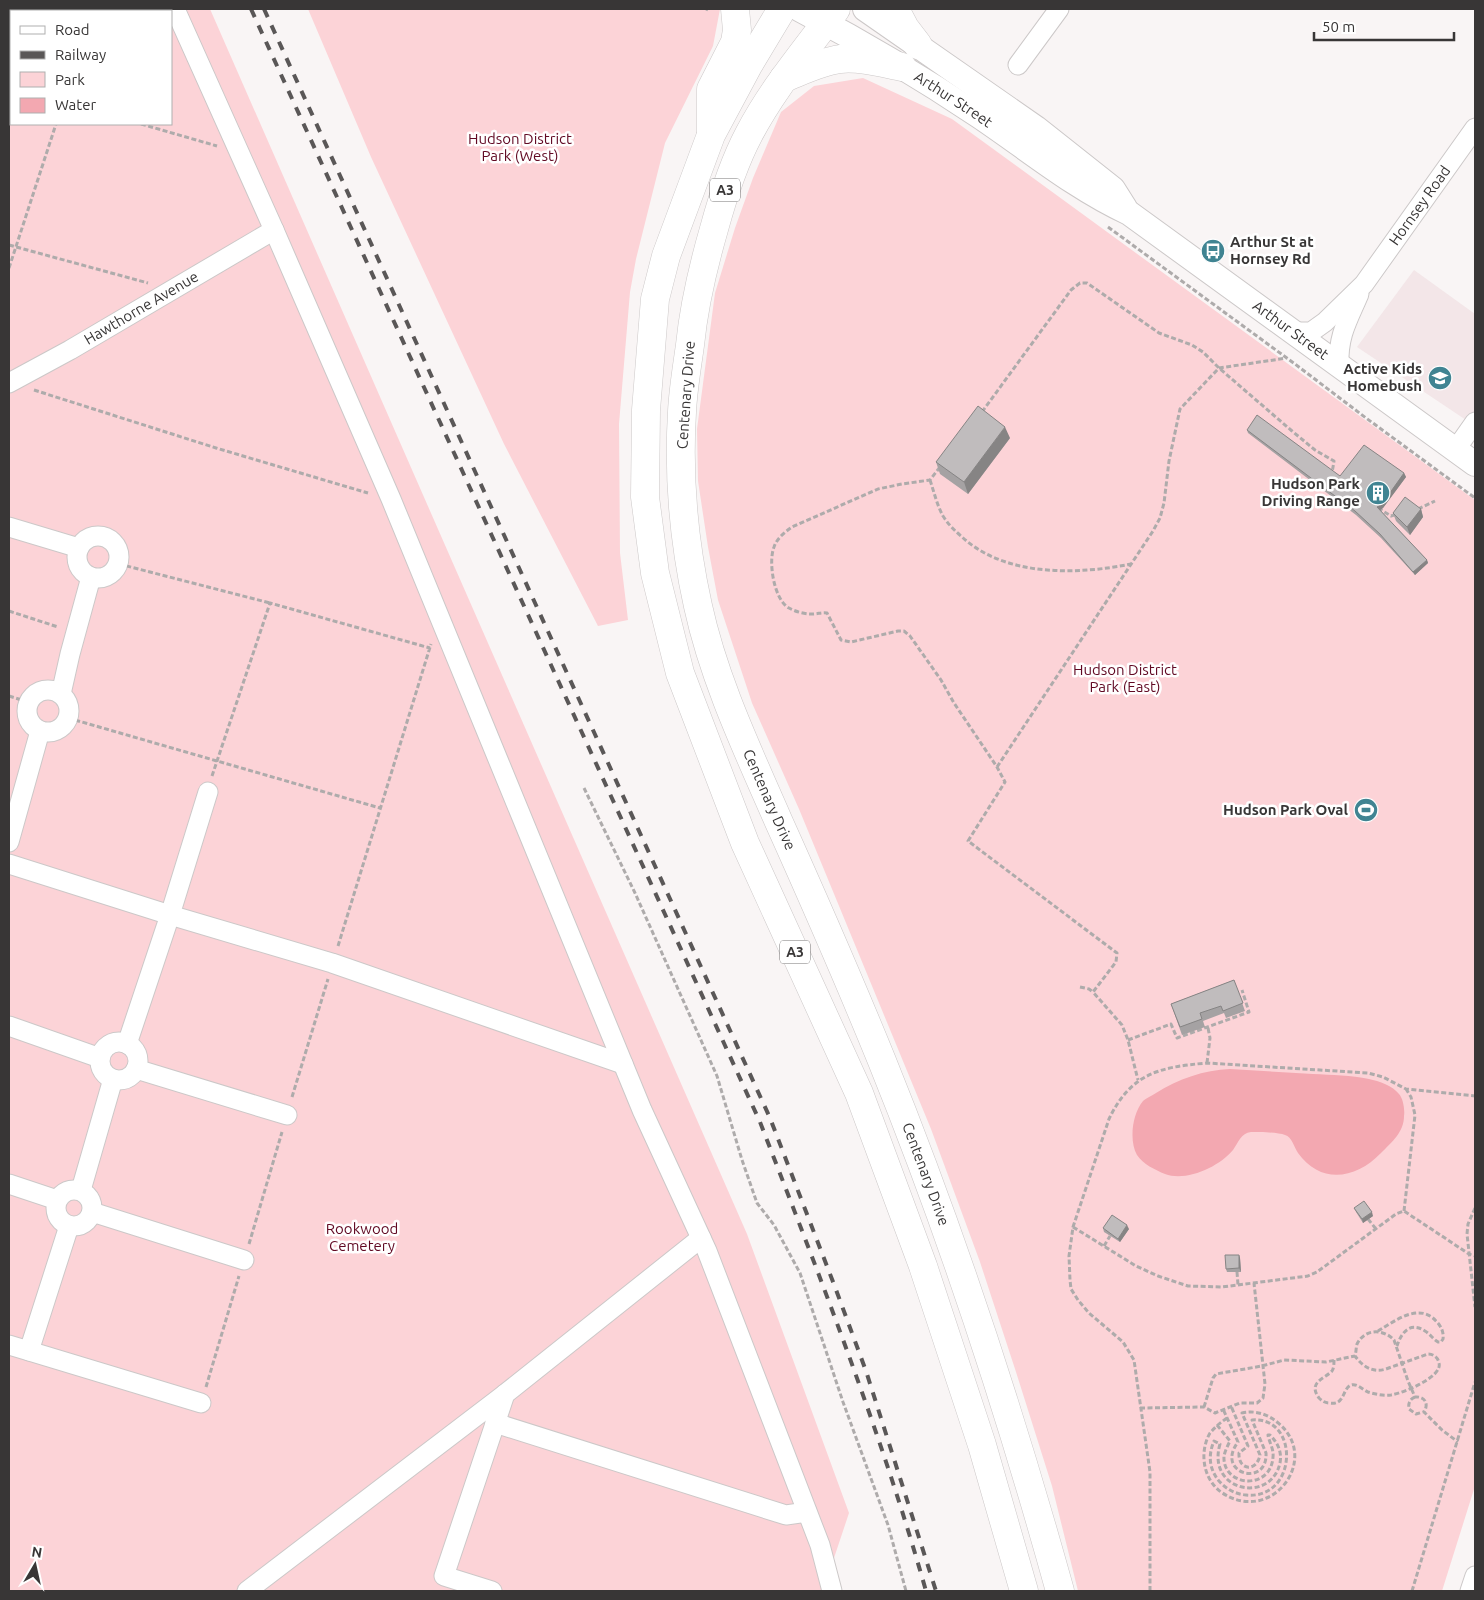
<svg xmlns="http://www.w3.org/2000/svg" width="1484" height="1600" font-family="Ubuntu,sans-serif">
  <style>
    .built { fill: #f3e6e8 }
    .green { fill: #fcd3d7; fill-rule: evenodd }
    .water { fill: #f3a8b1 }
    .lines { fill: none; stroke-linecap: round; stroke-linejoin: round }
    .minor-casing { stroke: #ccc8c8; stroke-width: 21 }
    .major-casing { stroke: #ccc8c8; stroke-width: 26 }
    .highway-casing { stroke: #ccc8c8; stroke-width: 29 }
    .path { stroke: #aeabab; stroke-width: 3; stroke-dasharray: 5 2.5; stroke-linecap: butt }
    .minor { stroke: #fff; stroke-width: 19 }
    .major { stroke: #fff; stroke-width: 24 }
    .highway { stroke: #fff; stroke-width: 28 }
    .rail { stroke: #5a5757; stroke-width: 4; stroke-dasharray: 9 9; stroke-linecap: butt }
    .wall { fill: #a5a2a3 }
    .shaded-wall { fill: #868484 }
    .building { fill: #c0bcbd; stroke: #868484 }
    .labels { text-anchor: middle; stroke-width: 5; stroke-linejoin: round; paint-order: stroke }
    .shield { fill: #fff; stroke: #747272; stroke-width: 1 }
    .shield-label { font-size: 14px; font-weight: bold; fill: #383636 }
    .street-label { font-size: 15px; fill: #383636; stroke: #fff }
    .park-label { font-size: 15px; fill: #610923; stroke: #fff }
    .poi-label { font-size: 15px; font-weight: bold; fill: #383636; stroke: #fff; text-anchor: end }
  </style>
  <rect width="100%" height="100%" fill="#f9f5f5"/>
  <path class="built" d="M1414,270L1475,314V426L1357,347Z"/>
  <path class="green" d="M9,9H210L747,1234L849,1513L823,1591H9ZM11,11H171V124H11Z
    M308,9H720L713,46L665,143L636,259L630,292L619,424L620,553L628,620L598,626L504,444L371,157Z
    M863,78L952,119L1475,500V1486L1442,1591H1078L1052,1486L1016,1372L980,1262L931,1129L799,809L752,703L718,600L708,547L698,481L697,429L715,293L735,228L753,178L781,112L814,86Z"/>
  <path class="water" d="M1230,1069C1258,1071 1286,1072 1313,1074C1332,1075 1351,1075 1369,1079C1379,1081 1393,1086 1399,1094C1403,1098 1405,1110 1404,1116C1404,1132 1392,1142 1381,1153C1356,1179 1321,1185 1298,1153C1294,1147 1292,1137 1285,1135C1278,1132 1258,1132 1251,1132C1241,1133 1238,1143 1233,1150C1219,1167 1186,1182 1165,1174C1155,1170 1143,1164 1137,1155C1129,1141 1132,1114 1143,1101C1146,1098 1152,1096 1156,1093C1178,1079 1204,1070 1230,1069Z"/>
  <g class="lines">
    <g class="minor-casing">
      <g id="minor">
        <path d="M175,9L274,230L391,499L642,1110L707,1251L820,1545L832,1591"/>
        <path d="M1018,65L1059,9"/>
        <path id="s1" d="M1294,332H1311L1325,322L1364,284L1475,128"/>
        <path d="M1339,364C1338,335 1348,320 1359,294"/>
        <path id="s2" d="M9,383L70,350L274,230"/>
        <path d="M1456,449L1475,422"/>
        <path d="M9,527L79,548"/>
        <circle cx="98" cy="557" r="21"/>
        <circle cx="48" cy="711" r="21"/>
        <path d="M61,694L70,654L91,577"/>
        <path d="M9,842L40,731"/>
        <path d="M9,864L170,915L332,963L623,1064"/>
        <path d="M9,1026L100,1058"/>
        <circle cx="119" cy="1061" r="19"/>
        <path d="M127,1044L170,915L208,792"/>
        <path d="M136,1069L287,1115"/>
        <path d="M9,1184L57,1200"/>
        <circle cx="74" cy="1208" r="18"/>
        <path d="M81,1190L113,1079"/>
        <path d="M92,1212L244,1260"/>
        <path d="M9,1345L29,1351L69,1226"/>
        <path d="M29,1351L201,1403"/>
        <path d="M495,1423L786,1515L807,1512"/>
        <path d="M247,1591L505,1394"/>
        <path d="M492,1591L444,1576L505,1394L701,1238"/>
        <path d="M1470,1591L1475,1576"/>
      </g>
    </g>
    <g class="major-casing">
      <g id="major">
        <path id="s3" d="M799,9C860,41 921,77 979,116C1028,149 1075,188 1129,213L1475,464"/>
        <path d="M865,9L1036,128L1113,189L1125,208"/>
      </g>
    </g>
    <g class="highway-casing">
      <g id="highway">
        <path d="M782,9L749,64L711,135L666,256L655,299L646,410L645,497L655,573L680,673L745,843L859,1093L923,1266L982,1445L1024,1591"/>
        <path id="s4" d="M836,9C806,50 773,88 749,134C733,164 723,196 714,229C703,267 694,305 690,345C687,367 683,390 682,412C678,477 684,543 698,606C714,680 748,751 778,820C814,900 849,980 882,1061C952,1234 1010,1411 1060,1591"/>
        <path d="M895,9L905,28L918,45"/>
        <path d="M784,78C802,71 820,62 840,59C860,57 882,63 902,67"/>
        <path d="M711,131V89L735,42L737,30L735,9"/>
      </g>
    </g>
    <path class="path" d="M706,9L708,10
      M92,11L93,9
      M9,83L11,84
      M141,124L217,146
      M1108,227L1295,364L1366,418L1475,498
      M9,245L148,283
      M9,268L56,124
      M34,390L216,448L368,493
      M982,412L1071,290L1080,283H1087L1159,333L1192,345L1203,352L1219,368L1292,431L1315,450L1334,461L1332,473
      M940,467L930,480L902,484L878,489L792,527C785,532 777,538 774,547C768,562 774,600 789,608C796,612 805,614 812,614C818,614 822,612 827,613L841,640L851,642L898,631H904L910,636L941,680L954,703L997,767L1005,782L968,841L1117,953L1116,962L1093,992L1122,1025L1128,1040L1138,1080
      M930,480C934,492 937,505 943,516C948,524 954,530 961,536C1004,577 1077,575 1131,564
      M1378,508L1391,516L1397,514
      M1418,509L1435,501
      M119,564L270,603
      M9,611L58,627
      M9,696L28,702
      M68,718L380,808
      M997,767L1153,531L1160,518L1164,503L1169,461L1180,409L1219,368L1287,358
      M212,776L270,603L430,648
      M584,788L635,893L717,1076L742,1160L757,1203L774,1225L800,1273L843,1402L888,1525L906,1591
      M338,946L431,644
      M1080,987L1089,989L1093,992
      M1128,1040L1171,1024L1177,1038L1249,1012L1242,990
      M1207,1063L1210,1038L1208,1028
      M292,1097L328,979
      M1475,1208L1468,1224L1467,1234L1475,1307
      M1404,1211L1415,1115L1411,1097L1406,1089
      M1368,1219L1376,1229
      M1073,1227L1136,1266L1158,1276L1188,1286L1222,1287L1308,1276L1317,1272L1396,1214L1404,1211L1469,1254L1475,1256
      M249,1244L282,1132
      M1104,1246L1110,1236
      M1237,1272L1238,1285
      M1378,1331C1395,1321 1419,1302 1436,1321C1441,1326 1444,1332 1443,1339L1441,1342H1438C1433,1339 1430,1334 1425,1331C1410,1321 1401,1333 1397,1346
      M1334,1360C1334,1363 1334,1368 1332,1371C1326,1378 1307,1382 1319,1398C1322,1401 1325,1403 1329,1403C1345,1406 1342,1389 1351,1385C1357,1383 1363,1390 1368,1392C1374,1394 1384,1396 1391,1395C1403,1393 1443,1377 1439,1363C1438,1357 1433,1354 1428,1354L1386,1369C1373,1373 1363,1367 1355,1356
      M206,1387L239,1276
      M1415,1397C1410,1399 1408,1403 1409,1409L1416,1414L1423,1412
      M1204,1407L1213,1378L1216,1374L1262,1366L1284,1360L1326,1362L1355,1356C1356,1353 1356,1348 1357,1344C1365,1328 1384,1329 1394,1340L1408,1381L1415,1397C1425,1396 1429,1404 1424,1412L1442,1430L1458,1442
      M1140,1408L1204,1407L1215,1413L1240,1403H1257L1263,1398L1265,1384L1254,1283
      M1227,1418C1221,1422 1215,1427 1210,1433C1199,1452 1203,1479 1221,1492C1271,1527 1323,1458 1277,1422C1267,1414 1255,1410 1242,1413L1260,1455C1257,1472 1238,1471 1239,1453L1248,1446L1231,1406
      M1217,1425L1230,1441C1228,1445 1225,1451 1224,1456C1222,1487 1271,1491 1273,1457C1274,1449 1269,1442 1268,1435H1270C1278,1443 1282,1452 1280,1463C1271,1504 1206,1492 1220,1444L1214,1441C1208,1455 1209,1469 1219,1481C1226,1489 1235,1494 1246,1495C1298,1500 1300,1416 1252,1420L1266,1453C1268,1488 1214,1474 1238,1442L1223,1409
      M1150,1591V1472L1134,1360L1123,1342L1089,1313L1078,1300L1071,1289L1070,1280L1069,1256L1073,1227L1109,1119C1131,1073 1160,1067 1207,1063L1368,1073L1383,1077L1406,1089L1475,1096
      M1412,1591L1475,1382"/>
    <use href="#minor" class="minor"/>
    <use href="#major" class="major"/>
    <use href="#highway" class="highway"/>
    <path class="rail" d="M251,9L760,1122C820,1277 881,1432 926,1591
      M264,9L770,1118L835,1287L866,1371L936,1591"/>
  </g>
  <path class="wall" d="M1247,430L1340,476L1404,473L1406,477L1383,508L1380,510L1427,560L1428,563L1415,575L1381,538L1356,515L1248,433Z
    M1010,438L968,494L940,474L936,462Z
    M1421,509L1423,517L1410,535L1396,521L1393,513Z
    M1234,980L1245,1011L1226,1018L1224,1013L1203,1021L1205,1027L1182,1035L1171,1004Z
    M1354,1208L1373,1216L1363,1223L1356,1212Z
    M1103,1228L1129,1229L1120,1242L1104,1232Z
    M1239,1255L1240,1258L1241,1272H1227L1226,1269Z"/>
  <path class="shaded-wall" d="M1005,427L1010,438L968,494L964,482Z
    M1404,473L1406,477L1383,508L1379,511L1377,507Z
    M1421,509L1423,517L1410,535L1407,527Z
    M1427,560L1428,563L1415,575L1413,572Z
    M1372,1212L1373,1216L1363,1223L1362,1219Z
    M1127,1225L1129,1229L1120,1242L1118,1239Z
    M1239,1255L1240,1258L1241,1272L1239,1268Z"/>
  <path class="building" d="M978,406L1005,427L964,482L936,462Z
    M1257,415L1340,476L1364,445L1404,473L1382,504L1377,507L1427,560L1413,572L1380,534L1355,511L1247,430Z
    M1405,497L1421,509L1407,527L1393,513Z
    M1234,980L1243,1003L1223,1011L1221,1006L1200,1013L1202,1019L1180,1027L1171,1004Z
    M1364,1201L1372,1212L1362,1219L1354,1208Z
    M1112,1215L1127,1225L1118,1239L1103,1228Z
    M1225,1255H1239V1268L1226,1269Z"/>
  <defs>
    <g id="bus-disc" transform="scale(1.25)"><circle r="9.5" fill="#408492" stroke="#fff"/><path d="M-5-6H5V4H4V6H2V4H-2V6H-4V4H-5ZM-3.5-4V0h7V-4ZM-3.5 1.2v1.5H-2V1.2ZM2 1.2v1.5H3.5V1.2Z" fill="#fff"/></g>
    <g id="school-disc" transform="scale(1.25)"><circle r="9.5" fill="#408492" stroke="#fff"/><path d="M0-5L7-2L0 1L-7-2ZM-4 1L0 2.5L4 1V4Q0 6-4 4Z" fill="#fff"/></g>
    <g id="building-disc" transform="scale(1.25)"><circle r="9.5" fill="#408492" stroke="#fff"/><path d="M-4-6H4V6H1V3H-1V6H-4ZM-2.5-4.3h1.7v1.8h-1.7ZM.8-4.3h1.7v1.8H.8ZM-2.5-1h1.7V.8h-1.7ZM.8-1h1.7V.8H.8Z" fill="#fff"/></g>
    <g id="stadium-disc" transform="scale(1.25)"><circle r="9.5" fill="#408492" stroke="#fff"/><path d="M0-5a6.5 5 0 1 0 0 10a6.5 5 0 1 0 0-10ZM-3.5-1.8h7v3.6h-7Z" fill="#fff"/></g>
  </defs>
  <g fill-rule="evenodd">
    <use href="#bus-disc" x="1213" y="251"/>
    <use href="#school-disc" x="1440" y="378"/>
    <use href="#building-disc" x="1378" y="493"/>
    <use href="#stadium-disc" x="1366" y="810"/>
  </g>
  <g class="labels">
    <g class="shield">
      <rect x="710" y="178.5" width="30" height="23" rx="4"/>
      <rect x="780" y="940.5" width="30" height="23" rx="4"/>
    </g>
    <g class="shield-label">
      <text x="725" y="195">A3</text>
      <text x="795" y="957">A3</text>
    </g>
    <g class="street-label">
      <text dy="5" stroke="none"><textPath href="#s3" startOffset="179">Arthur Street</textPath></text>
      <text dy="5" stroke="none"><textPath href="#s1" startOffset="185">Hornsey Road</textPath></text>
      <text dy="5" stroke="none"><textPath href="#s2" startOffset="152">Hawthorne Avenue</textPath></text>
      <text dy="5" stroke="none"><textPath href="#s3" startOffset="588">Arthur Street</textPath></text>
      <text transform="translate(686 395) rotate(-86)" y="5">Centenary Drive</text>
      <text dy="5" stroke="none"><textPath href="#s4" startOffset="842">Centenary Drive</textPath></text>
      <text dy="5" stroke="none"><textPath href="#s4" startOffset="1248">Centenary Drive</textPath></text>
    </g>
    <g class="park-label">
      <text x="520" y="144">Hudson District<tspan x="520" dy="17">Park (West)</tspan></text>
      <text x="1125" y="675">Hudson District<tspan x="1125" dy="17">Park (East)</tspan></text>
      <text x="362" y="1234">Rookwood<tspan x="362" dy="17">Cemetery</tspan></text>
    </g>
    <g class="poi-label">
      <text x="1230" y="247" text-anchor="start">Arthur St at<tspan x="1230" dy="17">Hornsey Rd</tspan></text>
      <text x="1422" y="374">Active Kids<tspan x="1422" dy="17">Homebush</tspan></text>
      <text x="1360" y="489">Hudson Park<tspan x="1360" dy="17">Driving Range</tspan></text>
      <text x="1348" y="815">Hudson Park Oval</text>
    </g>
  </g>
  <rect width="1484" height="1600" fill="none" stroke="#383636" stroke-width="20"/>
  <rect x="10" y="10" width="162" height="115" fill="#ffffff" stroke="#afafaf"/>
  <rect x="20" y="26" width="25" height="8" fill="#ffffff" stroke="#afafaf"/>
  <text x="55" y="35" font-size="15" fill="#383636">Road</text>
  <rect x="20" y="51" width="25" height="8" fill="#5a5757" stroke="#afafaf"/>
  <text x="55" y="60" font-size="15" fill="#383636">Railway</text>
  <rect x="20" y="72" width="25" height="15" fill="#fcd3d7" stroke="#afafaf"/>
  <text x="55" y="85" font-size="15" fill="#383636">Park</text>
  <rect x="20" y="98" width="25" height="15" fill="#f3a8b1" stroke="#afafaf"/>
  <text x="55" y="110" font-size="15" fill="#383636">Water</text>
  <g transform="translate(35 1565) rotate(9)" stroke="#ffffff" stroke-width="4" paint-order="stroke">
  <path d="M0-4L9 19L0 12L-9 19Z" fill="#383636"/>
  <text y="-8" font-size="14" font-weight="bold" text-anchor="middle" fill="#383636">N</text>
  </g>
  <path d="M1314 32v8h140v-8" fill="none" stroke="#383636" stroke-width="2.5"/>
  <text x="1322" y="32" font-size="15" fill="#383636" stroke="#ffffff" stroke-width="4" paint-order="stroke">50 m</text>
</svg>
